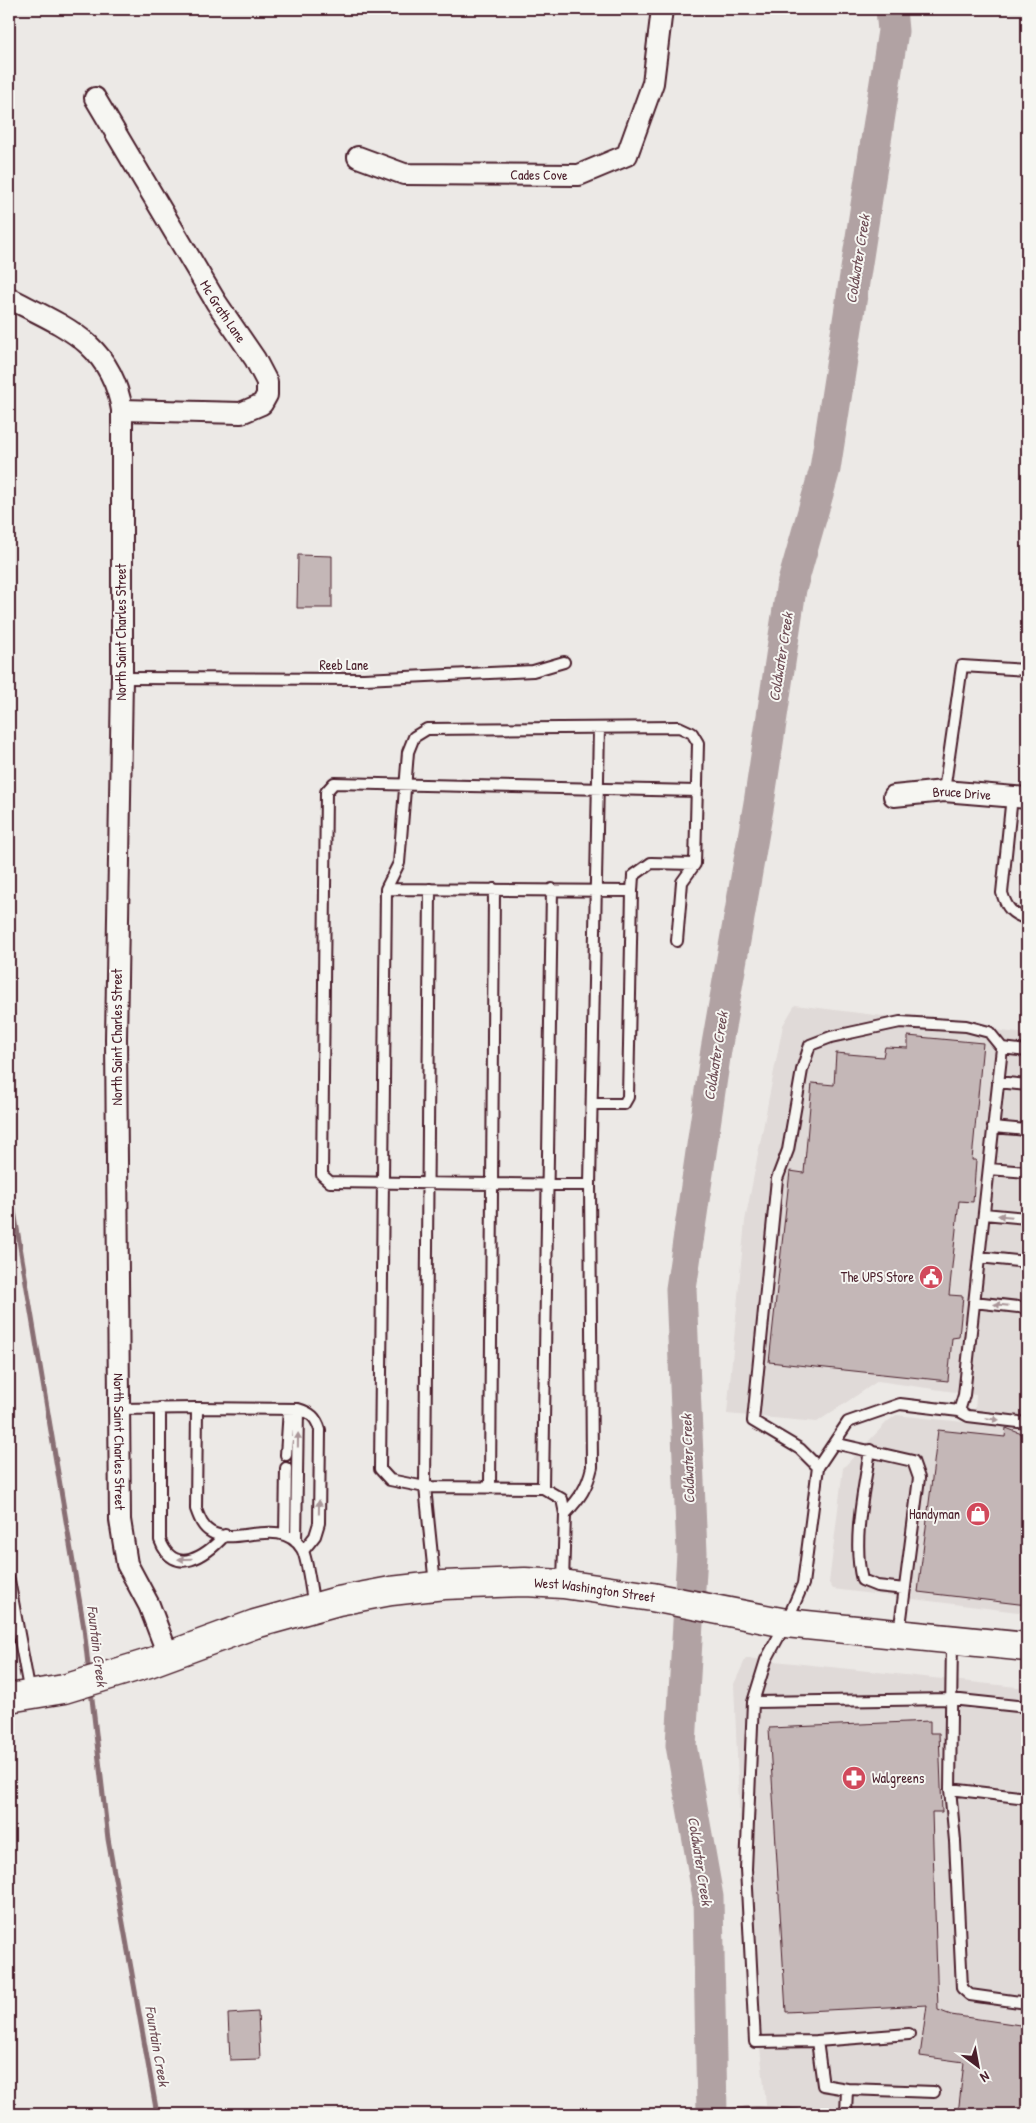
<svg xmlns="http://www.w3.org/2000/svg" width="1036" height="2123" font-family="'Patrick Hand',sans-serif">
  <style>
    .built { fill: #e0dad8 }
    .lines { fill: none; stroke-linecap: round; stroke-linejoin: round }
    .stream { stroke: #886e73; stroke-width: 5 }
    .river { stroke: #b1a2a3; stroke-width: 31 }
    .building { fill: #c4b7b7; stroke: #4a1f2b }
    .service-casing { stroke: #4a1f2b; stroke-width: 14 }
    .minor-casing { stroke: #4a1f2b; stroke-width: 24 }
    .secondary-casing { stroke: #4a1f2b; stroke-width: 31 }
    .service { stroke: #f6f6f2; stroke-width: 10 }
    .minor { stroke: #f6f6f2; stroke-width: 20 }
    .secondary { stroke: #f6f6f2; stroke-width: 28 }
    .oneway { fill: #a99598 }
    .labels { text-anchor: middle; stroke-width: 4; stroke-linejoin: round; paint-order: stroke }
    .street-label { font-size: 14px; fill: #4a1f2b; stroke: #f6f6f2 }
    .poi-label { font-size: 14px; fill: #4a1f2b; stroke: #f6f6f2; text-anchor: end }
    .water-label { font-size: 15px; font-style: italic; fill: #6e4d55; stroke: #f6f6f2 }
  </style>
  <rect width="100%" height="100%" fill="#ece9e6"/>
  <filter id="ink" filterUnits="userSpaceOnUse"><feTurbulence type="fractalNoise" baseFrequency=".02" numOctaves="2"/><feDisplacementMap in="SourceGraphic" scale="10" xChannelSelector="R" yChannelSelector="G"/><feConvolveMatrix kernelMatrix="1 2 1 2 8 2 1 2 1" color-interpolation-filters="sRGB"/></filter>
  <g filter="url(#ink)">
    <path class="built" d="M795,1005L1027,1034V1613L833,1589L829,1583L843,1468L887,1422L896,1415L1002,1426L975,1412L976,1395L878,1381L817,1422L727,1414L745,1221L783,1025Z
      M746,1658L1027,1688V2114H767L742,1876L734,1684Z"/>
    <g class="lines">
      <path class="stream" d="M9,1181L84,1628L89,1674
        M91,1690L108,1839L157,2114
        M714,2114C743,2107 768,2108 798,2111"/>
      <path class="river" d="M712,2114L708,1897L681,1745L692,1553L681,1289L716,1050L759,803L791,589L825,469L893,31L891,9"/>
    </g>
    <path class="building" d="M298,555L332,556V608H297Z
      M908,1036L983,1043L972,1160H976L973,1202L959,1201L949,1295L963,1296L959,1337L952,1338L948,1381L769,1362L790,1171L804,1173L812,1083L834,1085L836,1053L883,1057L885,1047L908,1048Z
      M1006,1428L1027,1436V1605L918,1592L938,1430L1005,1437Z
      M930,1721V1733H939L942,1812H932L938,2010L951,2015L1027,2026V2114H958L964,2062L920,2056L927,2005L786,2012L769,1728Z
      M258,2012L260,2059L230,2060L228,2014Z"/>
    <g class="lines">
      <g class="service-casing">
        <path id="service" d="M122,678L364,679L533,671L564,662
          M944,791L962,666L1027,670
          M1012,796L1002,893C1007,909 1012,914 1027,919
          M386,889L632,891L628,1097L624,1104H592
          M430,889L425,1487L390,1480L380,1469L386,889L399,863L408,752L414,737L427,729L679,727L692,733L698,743L695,864L682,882L677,941
          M632,891L633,876L651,863L695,864
          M1027,1051L1002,1048L964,1395L959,1411L900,1404L848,1422L818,1467L803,1584L786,1623L766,1660L753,1702L951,1699L1027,1707
          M998,1082L1027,1085
          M993,1127L1027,1130
          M989,1169L1027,1172
          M590,1185L330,1182L322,1175L326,792L334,783L697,791
          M984,1214L1027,1218
          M979,1257L1027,1262
          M974,1302L1027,1308
          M160,1408V1540C174,1578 206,1556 225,1535
          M197,1408L298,1409C311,1413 316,1417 320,1430L319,1523L315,1536L303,1551
          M119,1409L197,1408L196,1509C199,1517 202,1527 211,1532C235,1547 281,1515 302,1549C308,1560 311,1593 314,1606
          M959,1411L968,1416L1027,1423
          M834,1443L913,1461L919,1478L899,1634
          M870,1450C864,1490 852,1541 862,1580L877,1586L905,1589
          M286,1455L289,1409
          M818,1467L800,1449L753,1421L777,1179L788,1150L802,1070L810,1045L831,1037L900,1022L966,1026L989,1032L1002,1048
          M490,1487L494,889
          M543,1488L552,889
          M565,1514C580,1498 587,1488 592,1467L590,1185L599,728
          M285,1535L286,1468
          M296,1542L298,1409
          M9,1580L30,1694
          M435,1585L425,1487L543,1488L562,1499L565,1514L563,1583
          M753,1702L746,1869L755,2042L817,2041L823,2085L847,2089L846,2114
          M950,1789L952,1641
          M1027,1798L950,1789L955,1841L962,1988L970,1995L1027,2003
          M817,2041L909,2034
          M847,2089L934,2092"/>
      </g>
      <g class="minor-casing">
        <g id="minor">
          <path id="s1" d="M95,98L216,302L255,359L267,382V395L262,404L241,413L122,410"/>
          <path id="s2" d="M358,157L404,174L579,175L627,155L653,83L662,9"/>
          <path id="s3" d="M9,298C63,326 111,342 122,410V678L116,1039L120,1520L127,1564L149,1605L168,1655"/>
          <path id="s4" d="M894,796L944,791L1027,798"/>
        </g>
      </g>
      <g class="secondary-casing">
        <g id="secondary">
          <path id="s5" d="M9,1698L64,1689L149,1663L255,1624L338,1601L391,1591L444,1585L525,1582L563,1584L652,1597L786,1623L1027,1647"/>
        </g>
      </g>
      <use href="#service" class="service"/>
      <use href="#minor" class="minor"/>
      <use href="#secondary" class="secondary"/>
    </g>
    <defs><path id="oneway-solid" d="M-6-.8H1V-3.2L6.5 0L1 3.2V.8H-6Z" transform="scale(1.25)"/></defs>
    <g class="oneway">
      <use href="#oneway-solid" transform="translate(1005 1216) rotate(-175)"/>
      <use href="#oneway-solid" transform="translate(1001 1305) rotate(-174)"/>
      <use href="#oneway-solid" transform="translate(992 1419) rotate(7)"/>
      <use href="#oneway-solid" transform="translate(298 1440) rotate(-89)"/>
      <use href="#oneway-solid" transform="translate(319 1507) rotate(-89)"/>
      <use href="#oneway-solid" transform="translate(185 1559) rotate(178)"/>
    </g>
  </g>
  <defs>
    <g id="civic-disc" transform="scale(1.25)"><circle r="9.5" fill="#d1495b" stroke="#f6f6f2"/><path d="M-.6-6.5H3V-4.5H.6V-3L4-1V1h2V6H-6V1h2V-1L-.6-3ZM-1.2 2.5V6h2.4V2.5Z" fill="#fff"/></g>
    <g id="shop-disc" transform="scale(1.25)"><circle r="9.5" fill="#d1495b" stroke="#f6f6f2"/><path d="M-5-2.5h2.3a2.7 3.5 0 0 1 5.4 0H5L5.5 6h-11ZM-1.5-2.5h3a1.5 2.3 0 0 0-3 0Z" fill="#fff"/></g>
    <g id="pharmacy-disc" transform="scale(1.25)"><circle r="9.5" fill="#d1495b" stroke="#f6f6f2"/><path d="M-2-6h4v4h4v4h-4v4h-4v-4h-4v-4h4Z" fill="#fff"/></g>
  </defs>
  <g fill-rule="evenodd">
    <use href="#civic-disc" x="931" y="1277"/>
    <use href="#shop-disc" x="978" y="1514"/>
    <use href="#pharmacy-disc" x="854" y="1778"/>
  </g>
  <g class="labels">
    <g class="street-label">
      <text dy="5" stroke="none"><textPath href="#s2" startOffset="184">Cades Cove</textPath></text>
      <text dy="5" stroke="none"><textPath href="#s1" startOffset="249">Mc Grath Lane</textPath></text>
      <text transform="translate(121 632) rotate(-90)" y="5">North Saint Charles Street</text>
      <text x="344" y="670">Reeb Lane</text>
      <text dy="5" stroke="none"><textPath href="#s4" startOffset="68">Bruce Drive</textPath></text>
      <text transform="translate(117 1037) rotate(-90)" y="5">North Saint Charles Street</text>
      <text dy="5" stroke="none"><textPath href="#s3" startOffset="1199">North Saint Charles Street</textPath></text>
      <text dy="5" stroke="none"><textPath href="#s5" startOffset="602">West Washington Street</textPath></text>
    </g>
    <g class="poi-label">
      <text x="914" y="1282">The UPS Store</text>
      <text x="960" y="1519">Handyman</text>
      <text x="872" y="1783" text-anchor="start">Walgreens</text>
    </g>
    <g class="water-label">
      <text transform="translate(858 259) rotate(-81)" y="5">Coldwater Creek</text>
      <text transform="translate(781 657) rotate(-81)" y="5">Coldwater Creek</text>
      <text transform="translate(716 1056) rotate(-81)" y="5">Coldwater Creek</text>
      <text transform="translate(688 1459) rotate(-92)" y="5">Coldwater Creek</text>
      <text transform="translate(97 1646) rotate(83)" y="5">Fountain Creek</text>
      <text transform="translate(700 1861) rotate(81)" y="5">Coldwater Creek</text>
      <text transform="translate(157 2046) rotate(80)" y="5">Fountain Creek</text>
    </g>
  </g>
  <rect width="1036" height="2123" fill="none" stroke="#f6f6f2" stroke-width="30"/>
  <rect x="15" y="15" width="1006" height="2093" fill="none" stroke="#4a1f2b" stroke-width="2" filter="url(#ink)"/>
  <g transform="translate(978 2066) rotate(148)" stroke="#f6f6f2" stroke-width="4" paint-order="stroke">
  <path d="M0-4L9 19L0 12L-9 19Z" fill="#4a1f2b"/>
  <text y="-8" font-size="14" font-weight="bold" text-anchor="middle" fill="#4a1f2b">N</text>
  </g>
</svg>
